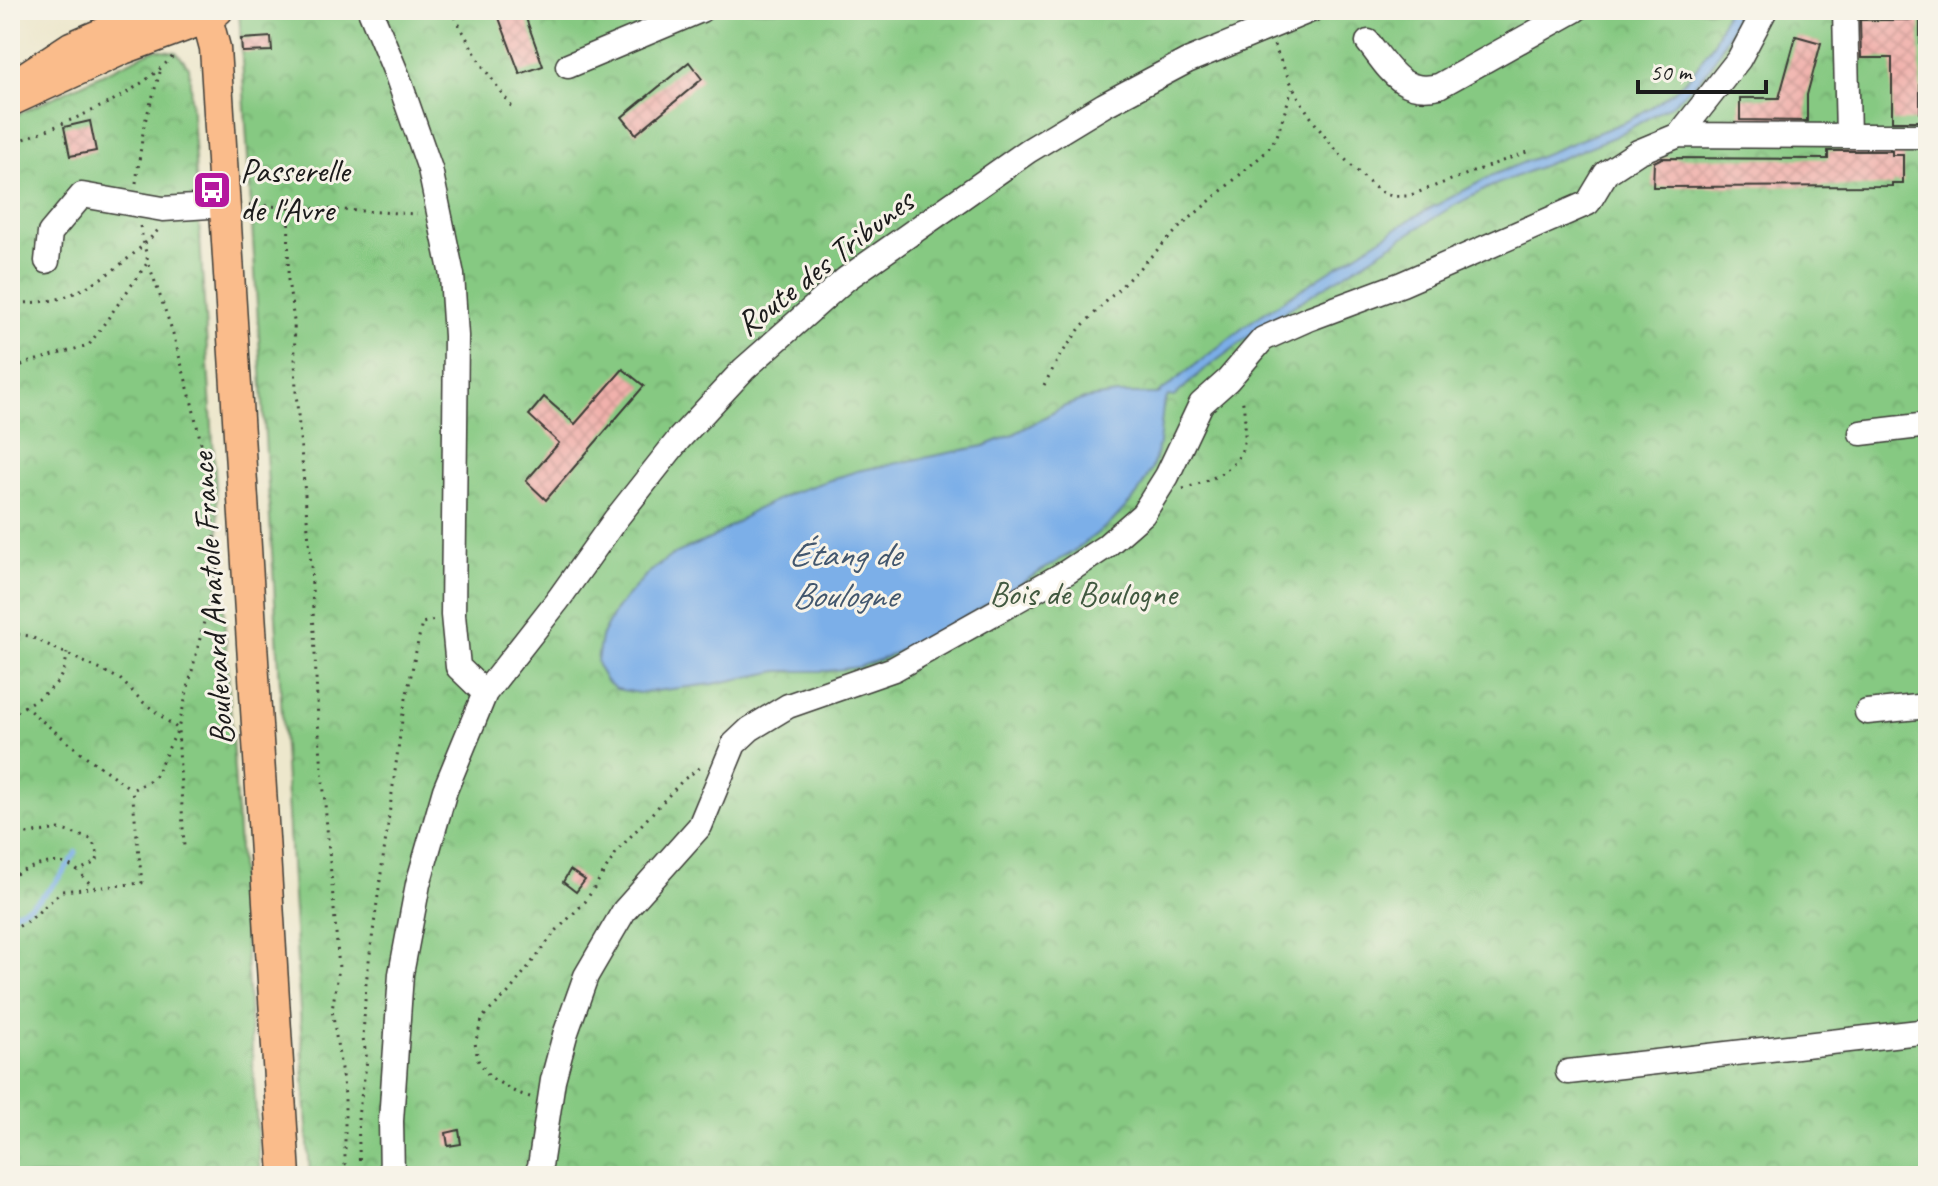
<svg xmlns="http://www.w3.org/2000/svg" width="1938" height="1186" font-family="Caveat,sans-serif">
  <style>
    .park { fill: url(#park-crowns); stroke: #51724f; stroke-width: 2 }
    .water { fill: #7bafe8; stroke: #4c6682; stroke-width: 2 }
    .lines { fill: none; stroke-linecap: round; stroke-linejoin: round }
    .stream { stroke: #7bafe8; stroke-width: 5 }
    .building { fill: url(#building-cross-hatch) }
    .minor-casing { stroke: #3b3a36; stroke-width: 27 }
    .major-casing { stroke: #3b3a36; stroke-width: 33 }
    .path { stroke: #3b3a36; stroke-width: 3; stroke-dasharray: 2 6; stroke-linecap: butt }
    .minor { stroke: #fff; stroke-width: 24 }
    .major { stroke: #fabc8b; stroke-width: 30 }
    .path-bridge { stroke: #3b3a36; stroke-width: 3; stroke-dasharray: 2 6; stroke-linecap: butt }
    .labels { text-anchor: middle; stroke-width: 6; stroke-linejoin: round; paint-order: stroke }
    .poi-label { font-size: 34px; fill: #1c1c1c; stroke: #f7f3e8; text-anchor: start }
    .street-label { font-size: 34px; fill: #1c1c1c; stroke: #f7f3e8 }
    .park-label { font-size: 34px; fill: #415940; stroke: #f7f3e8 }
    .water-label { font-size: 36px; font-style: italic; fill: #42576e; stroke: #f7f3e8 }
  </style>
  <defs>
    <pattern id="park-crowns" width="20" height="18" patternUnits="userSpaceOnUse" patternTransform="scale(2)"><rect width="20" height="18" fill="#86c982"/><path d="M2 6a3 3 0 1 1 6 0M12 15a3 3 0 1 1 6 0" fill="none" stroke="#73ac70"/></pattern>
    <pattern id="building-cross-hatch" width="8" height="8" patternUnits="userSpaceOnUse" patternTransform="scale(2)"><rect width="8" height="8" fill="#f1b1ac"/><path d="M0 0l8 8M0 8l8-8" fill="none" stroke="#ce9893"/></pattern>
  </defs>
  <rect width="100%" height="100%" fill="#f7f3e8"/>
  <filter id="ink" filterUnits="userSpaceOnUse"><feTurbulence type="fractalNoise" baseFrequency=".0125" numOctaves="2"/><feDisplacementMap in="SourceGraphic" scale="16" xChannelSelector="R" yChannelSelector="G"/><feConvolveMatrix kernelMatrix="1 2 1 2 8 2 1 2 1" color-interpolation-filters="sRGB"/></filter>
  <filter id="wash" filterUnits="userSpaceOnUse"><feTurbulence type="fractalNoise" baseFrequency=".006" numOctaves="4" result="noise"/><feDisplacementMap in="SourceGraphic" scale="32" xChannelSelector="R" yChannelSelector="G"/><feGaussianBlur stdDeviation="1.8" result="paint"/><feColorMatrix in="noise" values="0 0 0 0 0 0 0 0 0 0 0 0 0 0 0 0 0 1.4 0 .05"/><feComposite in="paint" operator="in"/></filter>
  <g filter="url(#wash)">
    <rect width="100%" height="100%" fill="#ede7cc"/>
    <path class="park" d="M239,10H1928V1176H310Z
      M155,49L176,52L189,67L260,1176H10V118Z"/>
    <path class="water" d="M1727,10H1738L1728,35L1711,66L1696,83L1673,104L1616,136L1490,187L1453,206L1271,320L1200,373L1174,397L1168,396L1163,406L1159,444L1152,468L1137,495L1112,522L1074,551L969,615L887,657L859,667L828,671H779L713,684L639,693L616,689L606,681L599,669L597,661L601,637L615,610L646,575L672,555L714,537L755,510L791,493L857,471L984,446L1012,435L1063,407L1084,399L1117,394H1158L1253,320L1414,217L1495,174L1627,121L1651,107L1673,92L1692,74L1714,42Z"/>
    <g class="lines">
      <path class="stream" d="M10,914C39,907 62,877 76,852"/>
    </g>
    <g id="blocks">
      <path class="building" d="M496,10H523L543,66L520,74Z
        M1860,20H1920V121H1892V58H1861Z
        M1796,36L1821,43L1807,95V121L1740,120V98H1779Z
        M271,37L272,51L242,52L241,39Z
        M689,62L702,79L636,134L622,117Z
        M90,121L96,151L70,156L64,127Z
        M1828,151H1892V155H1903V183H1892V186L1653,187L1654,162L1662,158L1828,159Z
        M623,369L644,386L546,500L526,481L559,443L529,415L544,397L575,424Z
        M570,870L585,880L576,892L563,882Z
        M459,1130L461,1144L448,1146L446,1133Z"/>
    </g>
  </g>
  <g filter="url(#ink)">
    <use href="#blocks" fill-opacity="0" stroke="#3b3a36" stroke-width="2"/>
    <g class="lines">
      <g class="minor-casing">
        <path id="minor" d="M370,10L397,75L430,169L452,275L456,336L453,615L458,667L485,693
          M1368,42C1389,68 1401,95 1439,86L1575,10
          M568,66L701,10
          M1679,135L1739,59L1765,10
          M1848,136H1928
          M47,261L50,233L82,195L163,209L225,205
          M1861,433L1928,425
          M1867,712L1928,706
          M1568,1072L1928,1031
          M392,1176L391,1121L401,974L418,884L445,790L485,693L558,600L615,520L679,439L744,369L846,279L1028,151L1104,105L1187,61L1311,10
          M536,1176L540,1166L553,1080L565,1035L586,976L624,911L700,826L734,744L750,729L788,706L894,669L1067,572L1105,547L1143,514L1167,476L1201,404L1228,380L1263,339L1308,319L1402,284L1588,203L1606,173L1638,152L1679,135L1848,136L1845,10"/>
      </g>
      <g class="major-casing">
        <path id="major" d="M207,18L215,48L285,1176
          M27,76L71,47L157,10
          M10,101L123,49L207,18L218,10"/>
      </g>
      <path class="path" d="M451,10L481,64L514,110
        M1274,45C1295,97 1318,135 1359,173C1368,181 1377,192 1389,195C1394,197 1402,196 1408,196L1532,150
        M10,145C66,121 132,101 174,55
        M136,183L144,125L161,69
        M249,205L417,214
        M289,207L288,280L294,321L296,392L311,564L318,722L339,968L332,1010L345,1095V1176
        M140,226L148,262L172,330L191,399L208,474L217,568L178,729L184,847
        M10,303C28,303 49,303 67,296C102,282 134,256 159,229
        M10,377L23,364L89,345L148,262
        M1044,385L1060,356L1081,327L1180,227L1266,152L1277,136L1292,89
        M1183,489C1240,471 1252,456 1242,397
        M10,633L29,636L120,679L143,702L178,729L154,778L132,790L142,883L62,891L32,918L10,932
        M24,706L80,752L131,789
        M10,716C38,695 65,691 67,652
        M10,820L21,835L59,829L91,839L99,855L96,862L78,871
        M16,874C33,866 59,855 77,870C83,876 87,882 95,887
        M10,880L16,874V830
        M530,1097L515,1092L490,1077L478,1060L475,1043L483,1017L509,992L555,932L585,902L618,850L683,780L701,767
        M360,1176L358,1116L367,1060L363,1038L366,983L403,713L422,623L435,620"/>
      <use href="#minor" class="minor"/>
      <use href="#major" class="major"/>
      <path class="path-bridge" d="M10,837L21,835"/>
    </g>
  </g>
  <defs>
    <g id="bus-square" transform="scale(2)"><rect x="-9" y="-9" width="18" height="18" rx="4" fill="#b5179e" stroke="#f7f3e8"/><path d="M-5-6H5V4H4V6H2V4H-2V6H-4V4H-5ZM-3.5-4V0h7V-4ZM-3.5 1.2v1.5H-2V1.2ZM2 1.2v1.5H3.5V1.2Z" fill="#fff"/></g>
  </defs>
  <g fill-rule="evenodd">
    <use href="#bus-square" x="212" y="190"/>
  </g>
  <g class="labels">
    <g class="poi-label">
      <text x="240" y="182">Passerelle<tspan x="240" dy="39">de l'Avre</tspan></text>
    </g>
    <g class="street-label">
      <text transform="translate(824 262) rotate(-38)" y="12">Route des Tribunes</text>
      <text transform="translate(211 599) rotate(-94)" y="12">Boulevard Anatole France</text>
    </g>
    <g class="park-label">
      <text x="1083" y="605">Bois de Boulogne</text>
    </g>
    <g class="water-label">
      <text x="844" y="566">Étang de<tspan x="844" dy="41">Boulogne</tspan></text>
    </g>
  </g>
  <rect width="1938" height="1186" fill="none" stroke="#f7f3e8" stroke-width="40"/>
  <path d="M1638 80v12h128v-12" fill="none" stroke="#1c1c1c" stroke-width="4"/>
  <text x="1650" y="80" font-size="24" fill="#1c1c1c" stroke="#f7f3e8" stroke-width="6" paint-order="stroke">50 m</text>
</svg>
